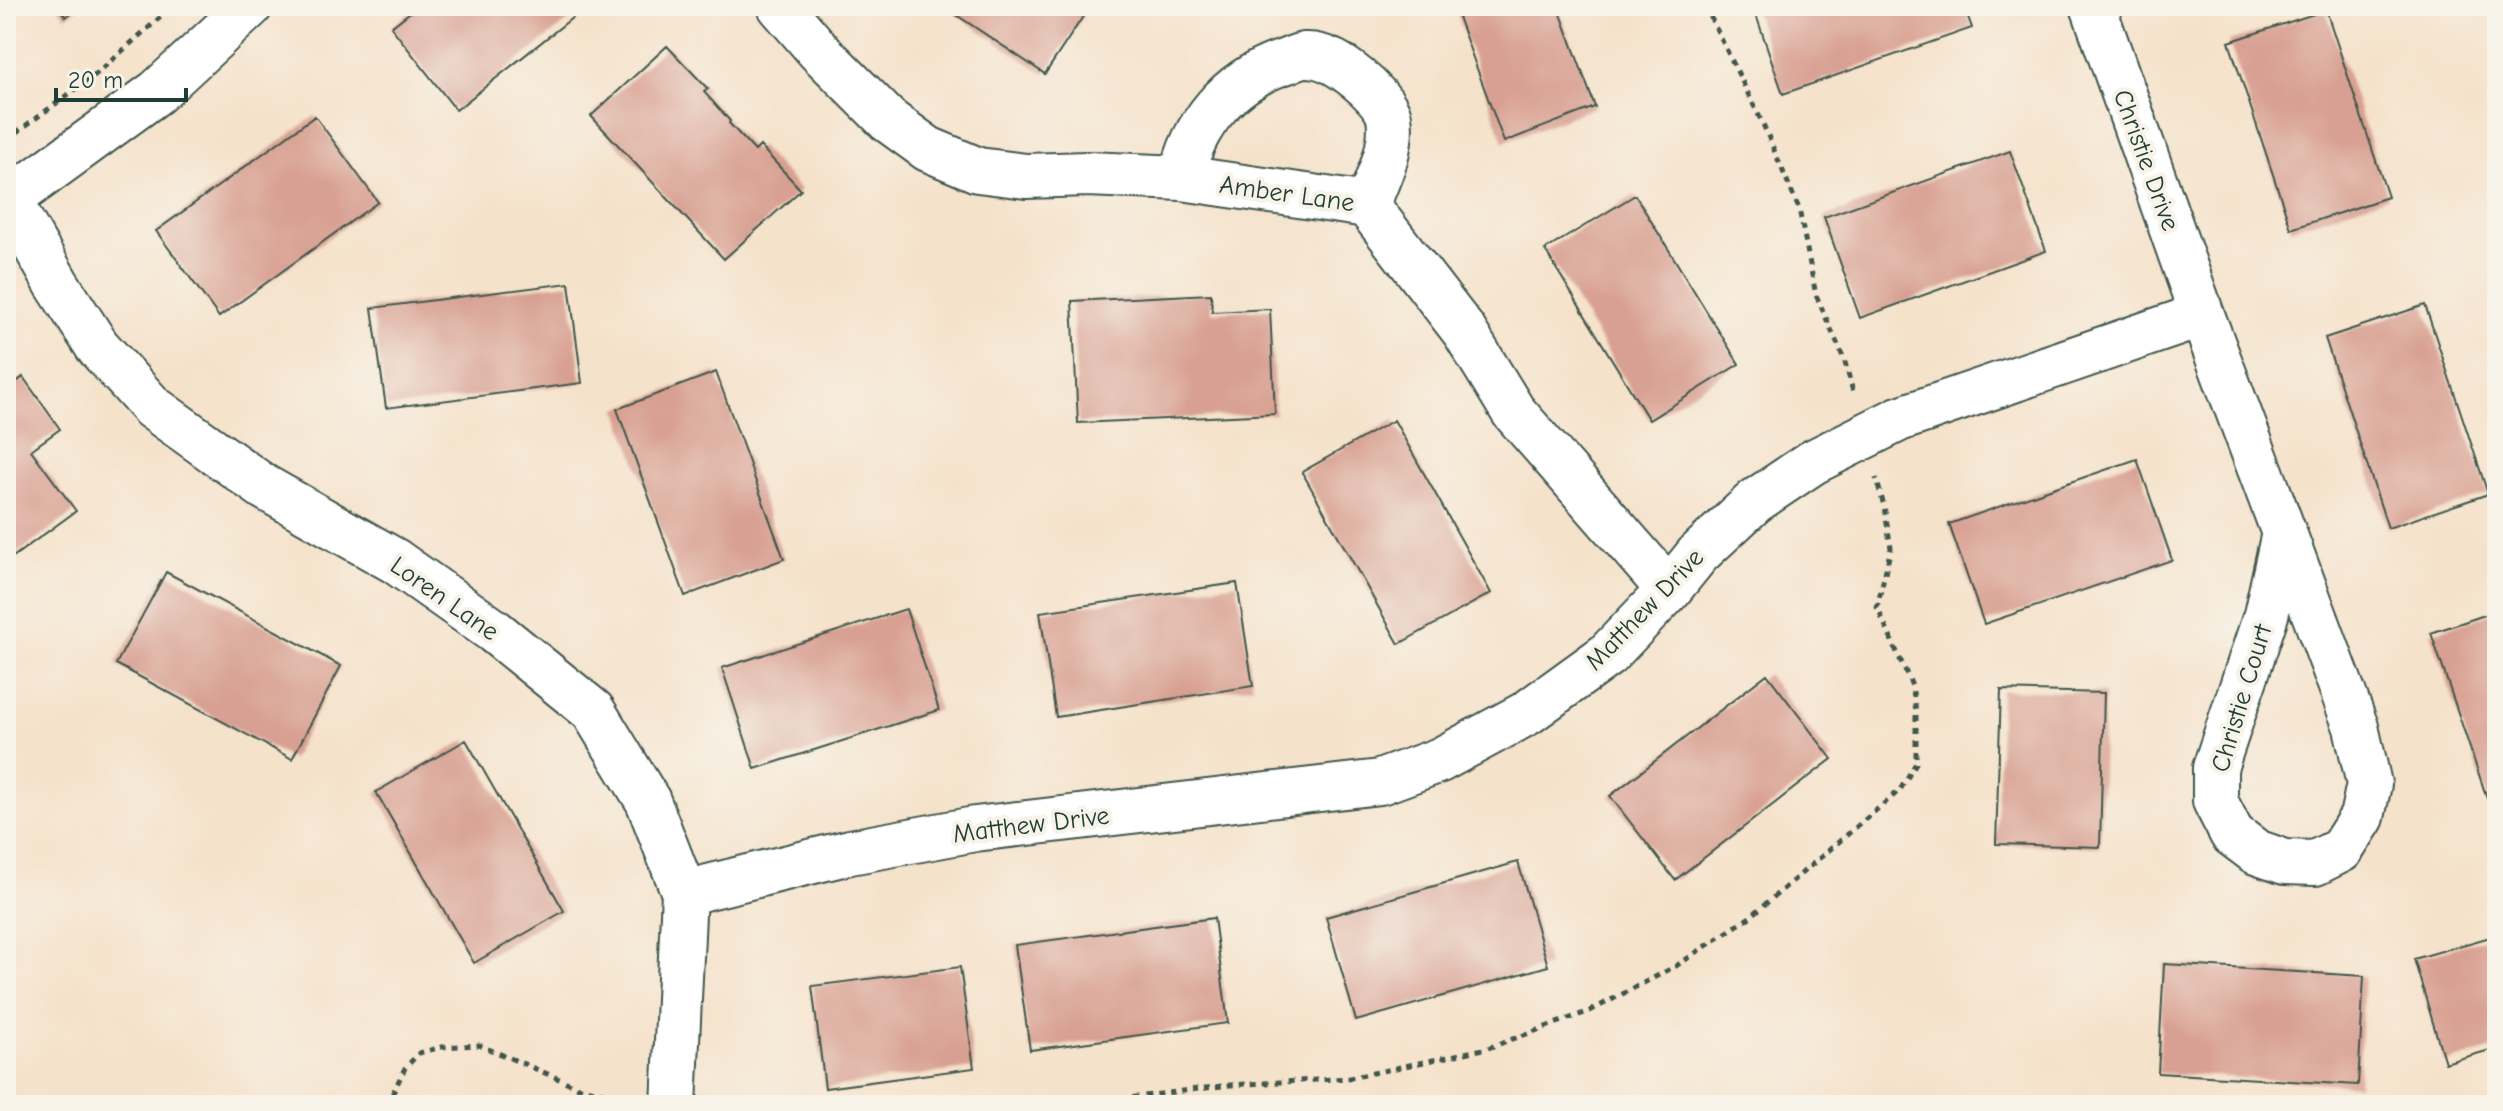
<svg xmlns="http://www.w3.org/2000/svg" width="2503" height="1111" font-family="'Comic Neue',sans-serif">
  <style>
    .building { fill: #d8a092 }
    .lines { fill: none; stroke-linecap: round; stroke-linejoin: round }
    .minor-casing { stroke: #3f564b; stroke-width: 48 }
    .path { stroke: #3f564b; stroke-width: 5; stroke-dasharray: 6 6; stroke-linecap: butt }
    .minor { stroke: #fff; stroke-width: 44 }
    .labels { text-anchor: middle; stroke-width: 8; stroke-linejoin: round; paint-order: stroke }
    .street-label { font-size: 26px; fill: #1f3d34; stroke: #f7f3e8 }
  </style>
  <rect width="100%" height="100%" fill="#f7f3e8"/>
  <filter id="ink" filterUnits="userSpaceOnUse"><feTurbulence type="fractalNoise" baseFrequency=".0125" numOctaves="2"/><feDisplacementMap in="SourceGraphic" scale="16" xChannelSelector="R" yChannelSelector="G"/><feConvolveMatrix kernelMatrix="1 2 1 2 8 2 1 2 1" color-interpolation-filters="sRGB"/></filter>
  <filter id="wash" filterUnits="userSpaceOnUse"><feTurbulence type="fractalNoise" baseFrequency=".006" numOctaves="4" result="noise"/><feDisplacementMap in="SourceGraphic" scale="32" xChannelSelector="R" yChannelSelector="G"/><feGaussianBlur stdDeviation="1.8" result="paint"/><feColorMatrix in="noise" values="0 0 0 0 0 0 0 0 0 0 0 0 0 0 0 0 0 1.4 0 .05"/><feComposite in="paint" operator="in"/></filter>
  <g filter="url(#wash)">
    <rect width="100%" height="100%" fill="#f5e2cb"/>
    <g id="blocks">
      <path class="building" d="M57,6H80L66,17Z
        M418,6H587L456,110L391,27Z
        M943,6H1090L1045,74Z
        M1454,6H1558L1595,107L1504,142Z
        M1753,6H1964L1972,28L1783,94Z
        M2326,10L2388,197L2291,229L2229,42Z
        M667,46L708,89L704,92L730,121L729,123L755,151L760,146L801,190L724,259L591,116Z
        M315,116L378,202L219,317L156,231Z
        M2010,151L2046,251L1860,318L1824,217Z
        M1635,195L1739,364L1649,420L1545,250Z
        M569,283L582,383L386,408L372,308Z
        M1211,294L1212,312L1270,309L1275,414L1078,423L1072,301Z
        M2425,305L2488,494L2388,528L2325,338Z
        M716,372L784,559L685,596L617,409Z
        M23,377L60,429L31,450L76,511L6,562V390Z
        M1394,420L1491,593L1399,644L1302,472Z
        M2137,459L2172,560L1984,624L1949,524Z
        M166,572L341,666L292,759L116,664Z
        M1237,583L1253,686L1056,717L1040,612Z
        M906,609L939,710L755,769L722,668Z
        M2497,611V825H2496L2431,633Z
        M1767,674L1832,759L1675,880L1610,796Z
        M2001,690L2104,693L2100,847L1996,844Z
        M466,740L564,911L474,963L376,792Z
        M1518,862L1548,966L1356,1021L1326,917Z
        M1214,918L1228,1023L1030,1050L1015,945Z
        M2497,935V1048L2445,1063L2414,959Z
        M2164,964L2364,976L2358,1085L2158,1073Z
        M960,967L974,1068L825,1088L812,986Z"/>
    </g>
  </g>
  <g filter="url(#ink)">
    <use href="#blocks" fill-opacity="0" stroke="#3f564b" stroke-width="2"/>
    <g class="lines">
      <g class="minor-casing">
        <path id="minor" d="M780,6L819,51L888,120L928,149L978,170L1026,176L1087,174L1182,178L1367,205L1464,331L1513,411L1669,590
          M2093,6L2202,315L2284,533L2356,727L2369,784L2362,817L2341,850L2315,863L2285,862L2256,852L2232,834L2215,801V768L2266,615L2284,533
          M1182,178C1192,125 1229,81 1281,63C1288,61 1297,56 1304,55C1326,54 1343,67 1358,79C1368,87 1386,104 1389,117C1394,146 1378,179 1367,205
          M9,200L57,284L97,346L152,407L264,487L395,561L494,631L593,711L648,801L684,893L674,1105
          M6,202L157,92L250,6
          M684,893L850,852L975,829L1380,782L1440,760L1527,713L1607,655L1669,590L1698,554L1755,501L1813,462L1899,419L2202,315"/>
      </g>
      <path class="path" d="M1705,6L1763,124L1799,209L1816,295L1844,359L1854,395
        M6,140L95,75L173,6
        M387,1105L405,1068L419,1053L442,1047L479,1045L583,1089L630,1096
        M1073,1105L1230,1085L1350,1078L1488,1048L1590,1011L1676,966L1750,917L1900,790L1916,763V711L1912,686L1877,607L1891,548L1884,506L1876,478"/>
      <use href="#minor" class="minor"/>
    </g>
  </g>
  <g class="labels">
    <g class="street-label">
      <text transform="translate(2147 160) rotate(70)" y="9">Christie Drive</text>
      <text transform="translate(1287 193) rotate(8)" y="9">Amber Lane</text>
      <text transform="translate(445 598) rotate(35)" y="9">Loren Lane</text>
      <text transform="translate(1644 609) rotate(-46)" y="9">Matthew Drive</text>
      <text transform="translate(2241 698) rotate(-73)" y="9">Christie Court</text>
      <text transform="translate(1031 824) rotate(-7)" y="9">Matthew Drive</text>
    </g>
  </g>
  <rect width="2503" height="1111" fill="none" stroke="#f7f3e8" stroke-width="32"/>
  <path d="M56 88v12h130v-12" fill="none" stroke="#1f3d34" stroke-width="4"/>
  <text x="68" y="88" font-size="24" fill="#1f3d34" stroke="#f7f3e8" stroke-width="6" paint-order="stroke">20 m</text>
</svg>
